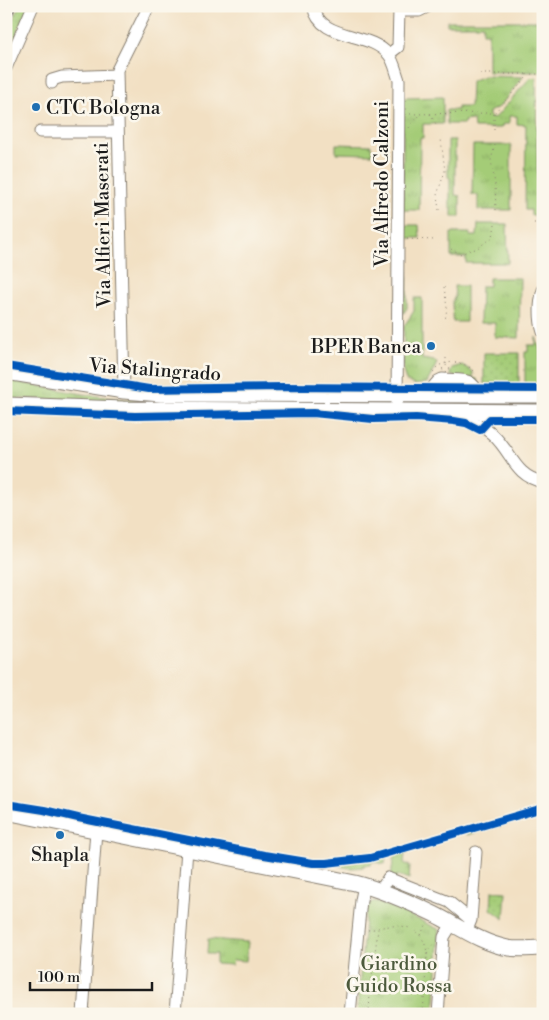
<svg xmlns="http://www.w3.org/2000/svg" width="549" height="1020" font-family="'Libre Bodoni',serif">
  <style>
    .grass { fill: url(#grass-tufts); stroke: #60744a }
    .garden { fill: url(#garden-dots); stroke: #60744a }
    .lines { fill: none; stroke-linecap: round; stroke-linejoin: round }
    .minor-casing { stroke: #877e70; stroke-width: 13 }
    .major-casing { stroke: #877e70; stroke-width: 17 }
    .path { stroke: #877e70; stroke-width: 1; stroke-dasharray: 1 4; stroke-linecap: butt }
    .minor { stroke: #fff; stroke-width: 11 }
    .major { stroke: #fff; stroke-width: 15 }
    .rail { stroke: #1c1c1c; stroke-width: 2.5; stroke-dasharray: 8 4; stroke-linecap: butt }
    .cycleway-casing { stroke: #fbf7ec; stroke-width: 11 }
    .cycleway { stroke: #0057b8; stroke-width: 8 }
    .poi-dot { fill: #1f6fb2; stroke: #fbf7ec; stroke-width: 2 }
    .labels { text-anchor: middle; stroke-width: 5; stroke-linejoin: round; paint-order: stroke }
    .poi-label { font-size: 19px; fill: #1c1c1c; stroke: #fbf7ec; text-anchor: start }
    .street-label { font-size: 19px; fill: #1c1c1c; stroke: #fbf7ec }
    .park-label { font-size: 19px; fill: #4c5a3c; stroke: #fbf7ec }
  </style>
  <defs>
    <pattern id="grass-tufts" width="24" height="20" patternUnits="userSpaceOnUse" patternTransform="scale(1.25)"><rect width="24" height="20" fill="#a4cc77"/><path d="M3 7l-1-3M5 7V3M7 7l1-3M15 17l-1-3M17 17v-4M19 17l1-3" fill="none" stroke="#8daf66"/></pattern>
    <pattern id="garden-dots" width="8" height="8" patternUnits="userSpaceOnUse" patternTransform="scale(1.25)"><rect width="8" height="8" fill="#a4cc77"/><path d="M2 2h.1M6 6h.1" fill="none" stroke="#8daf66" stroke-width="1.8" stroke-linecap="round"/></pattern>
  </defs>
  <rect width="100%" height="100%" fill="#fbf7ec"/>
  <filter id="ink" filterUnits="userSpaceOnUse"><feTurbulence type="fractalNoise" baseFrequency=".02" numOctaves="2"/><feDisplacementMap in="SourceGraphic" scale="10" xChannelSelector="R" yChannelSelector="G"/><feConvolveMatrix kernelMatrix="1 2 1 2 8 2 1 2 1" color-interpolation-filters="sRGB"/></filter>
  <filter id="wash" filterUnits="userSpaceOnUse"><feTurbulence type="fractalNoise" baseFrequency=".0096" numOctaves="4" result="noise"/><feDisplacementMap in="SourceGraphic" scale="20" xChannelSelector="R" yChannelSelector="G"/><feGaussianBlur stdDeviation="1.12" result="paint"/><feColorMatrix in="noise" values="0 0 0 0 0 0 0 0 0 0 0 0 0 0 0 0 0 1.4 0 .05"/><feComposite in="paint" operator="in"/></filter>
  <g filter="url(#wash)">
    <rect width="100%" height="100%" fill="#f2e0c3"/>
    <path class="grass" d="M19,6H28L6,60L8,43L6,36Z
      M447,21H542V72H488V33H483V25H447Z
      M484,76L523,77L500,106L489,112V116L491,118L496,117L530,78L536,77L538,215H531V210H525L526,125L517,124V116H509V124H503L501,128H474L473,120L464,121V124H447L446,110H457V107H470L471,81Z
      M443,97V124H423V138H420L419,210H403V98Z
      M448,140H455V195L460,196V217H452V208H450V178L448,177Z
      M336,144L371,145L372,154L336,153Z
      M473,145H511V210H478V195H472Z
      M478,224H507L508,263H466V257H451V233H470V236H477Z
      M406,225H419L420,238H406Z
      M403,269H407V308L403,314Z
      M489,278H520L519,338L495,337V323H480L481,286H489Z
      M454,286H466V322H453L452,302L455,296Z
      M414,298H422V359L434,361L437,363L427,383L415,385L410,383L406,381L403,371L404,326L414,311Z
      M536,337L540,350V384H525V352H528V345H536Z
      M462,365L473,372V378L477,379L478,383L450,375L452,368Z
      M6,380L89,395L121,399L188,402L173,404L6,398Z
      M543,811V814L467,835V833Z
      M416,847V849L405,853L404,863L410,866L409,879L397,875L395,880L391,878L394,854Z
      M386,856L385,864L372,861L371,865H364L363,867C355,868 345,869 338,865L370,860Z
      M374,901L399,910L440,930L434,1014H357L366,908L368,904Z
      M208,939L248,942L246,961L233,960L232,965L216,964V954H207Z"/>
    <path class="garden" d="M484,353H519V384H484Z
      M492,891L506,892L504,919L491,909Z"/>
  </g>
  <g filter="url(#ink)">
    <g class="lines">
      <g class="minor-casing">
        <path id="minor" d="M313,6C320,42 369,30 389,55C394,61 396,72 399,80L397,410
          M389,54L398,47L399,11H419L429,6
          M6,68L33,6
          M52,83V80L62,77L117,75
          M40,132H118
          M543,290C539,302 539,320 543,332
          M124,391L117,70L149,6
          M426,395L438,381L442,379C459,381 472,375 479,395
          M451,415C466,419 481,424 493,435C512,452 514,476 543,482
          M381,890L388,878L449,902L471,920
          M469,925L471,920L476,852
          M83,1014L96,830
          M175,1014L187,849
          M350,1014L361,900L364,885
          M438,1014L444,937L452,924"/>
      </g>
      <g class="major-casing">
        <path id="major" d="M6,372L124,391L161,394L543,395
          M6,405L123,409L543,412
          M6,812L355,883C383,890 409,902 434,914C458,926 481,943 508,948C519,950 532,948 543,948"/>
      </g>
      <path class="path" d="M480,74H527
        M410,114L494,113L527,77V74H543
        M430,114L436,124
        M409,128L416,118L421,115
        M494,130V114
        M495,145L491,160L495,184L496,210
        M439,210L437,195L445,171L441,139
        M534,223H543
        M407,239L436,240
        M451,249L461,254L470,250L476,249L493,237L495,224
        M444,287L447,308L445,321
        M446,364V354
        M442.5 369a3.5 3.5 0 1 1 7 0a3.5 3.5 0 1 1-7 0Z
        M433,372C441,357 469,361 476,374
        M368,930C376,929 384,926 392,926C412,924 426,935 427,955
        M420,935L427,924
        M363,992H370L378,929
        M369,1014L370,993
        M423,1014L427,955L428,950L433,944"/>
      <use href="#minor" class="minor"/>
      <use href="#major" class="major"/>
      <path class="rail" d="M6,27L15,6"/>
      <g class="cycleway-casing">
        <path id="cycleway" d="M6,366L149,389L283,387L543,389
          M6,411L135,416L313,413L373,419L416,418L454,421L466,423L480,430L490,419H543
          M6,804L44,810L78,818L264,855L313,863H326L370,858L543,808"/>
      </g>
      <use href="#cycleway" class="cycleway"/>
    </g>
  </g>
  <g class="poi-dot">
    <circle cx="36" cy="107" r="5"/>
    <circle cx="431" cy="346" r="5"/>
    <circle cx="60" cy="835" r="5"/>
  </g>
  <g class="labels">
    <g class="poi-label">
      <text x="46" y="114">CTC Bologna</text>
      <text x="421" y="353" text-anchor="end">BPER Banca</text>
      <text x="60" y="861" text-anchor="middle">Shapla</text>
    </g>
    <g class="street-label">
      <text transform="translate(381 184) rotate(-90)" y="7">Via Alfredo Calzoni</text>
      <text transform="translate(102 225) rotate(-91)" y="7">Via Alfieri Maserati</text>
      <text transform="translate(155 369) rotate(4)" y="7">Via Stalingrado</text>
    </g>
    <g class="park-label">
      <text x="399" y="970">Giardino<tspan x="399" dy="22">Guido Rossa</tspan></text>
    </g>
  </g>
  <rect width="549" height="1020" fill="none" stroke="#fbf7ec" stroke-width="25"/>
  <path d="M30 982v8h122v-8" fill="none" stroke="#1c1c1c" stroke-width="2.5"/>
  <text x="38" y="982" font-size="15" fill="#1c1c1c" stroke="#fbf7ec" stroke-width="4" paint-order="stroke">100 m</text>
</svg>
